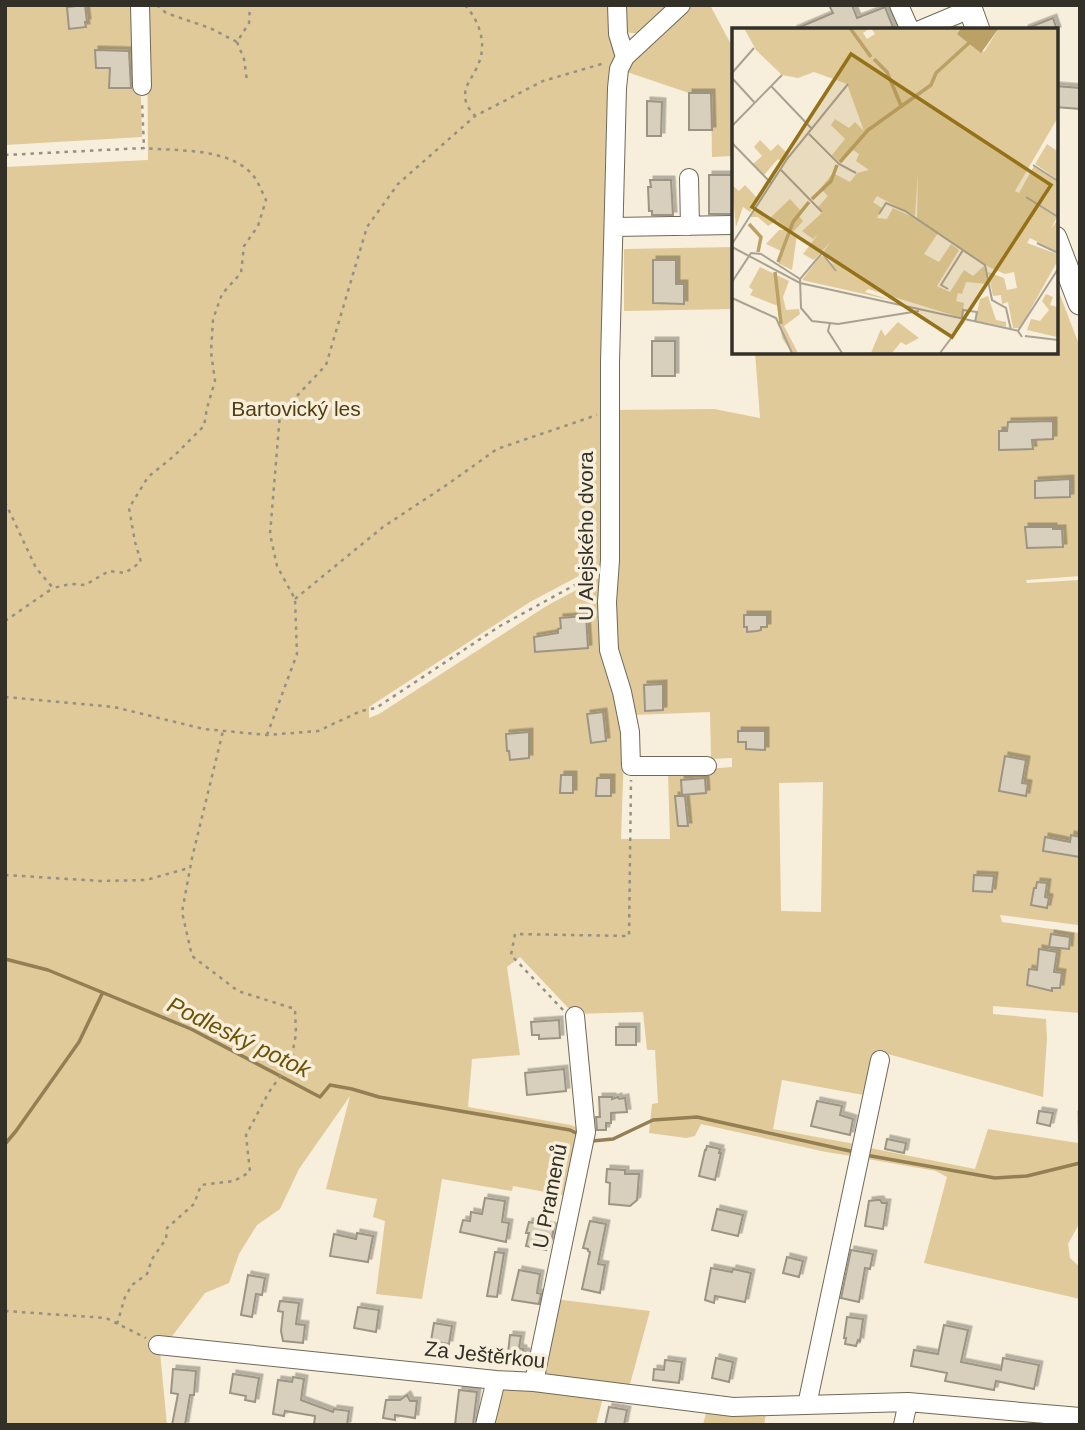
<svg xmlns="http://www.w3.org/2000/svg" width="1085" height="1430" font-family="Helvetica,sans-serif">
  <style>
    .green { fill: #e0ca99; fill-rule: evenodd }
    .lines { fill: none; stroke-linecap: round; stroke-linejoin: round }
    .stream { stroke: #937f53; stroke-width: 3.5 }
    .building { fill: #d8cfbc; stroke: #9d9583; stroke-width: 2; filter: url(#shadow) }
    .minor-casing { stroke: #716958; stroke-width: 20 }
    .major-casing { stroke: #716958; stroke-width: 25 }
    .path { stroke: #969082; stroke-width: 2.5; stroke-dasharray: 3.5 5; stroke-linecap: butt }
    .minor { stroke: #fff; stroke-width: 18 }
    .major { stroke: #fff; stroke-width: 23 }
    .labels { text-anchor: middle; stroke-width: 7; stroke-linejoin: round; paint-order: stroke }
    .park-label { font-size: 21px; fill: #513e0e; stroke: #f7eedb }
    .street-label { font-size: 21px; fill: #333028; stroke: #f7eedb }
    .water-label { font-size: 23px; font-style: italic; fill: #6c5203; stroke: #f7eedb }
    .inset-river { fill: none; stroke: #bca166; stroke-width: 3.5 }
    .inset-road { fill: none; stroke: #a9a293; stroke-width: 2 }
    .view { fill: #937219; fill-opacity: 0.15; stroke: #937219; stroke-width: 3.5 }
    .inset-edge { fill: none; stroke: #333028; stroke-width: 3.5 }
  </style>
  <defs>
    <filter id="shadow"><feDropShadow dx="3.5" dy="-3.5" stdDeviation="0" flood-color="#0004"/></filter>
  </defs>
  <rect width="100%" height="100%" fill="#f7eedb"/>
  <path class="green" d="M5,5H133L139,33L142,137L5,145Z
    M147,5H612L625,57L610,410L714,409L760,418L755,352H1055V282L1080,347V576L1026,580L1027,583L1080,580V916L1078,925L1000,915L1002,922L1080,933V1013L993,1006V1014L1046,1019L1047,1039L1043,1097L877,1051L869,1096L782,1080L773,1129L860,1145L858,1157L826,1152L701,1124L695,1136L686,1138L649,1133L652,1104L658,1103L655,1050H647L643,1012L574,1014L520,957L507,967L520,1055L472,1059L468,1107L571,1125L578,1128L567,1196L513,1186L512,1191L442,1179L422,1299L376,1294L385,1221L373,1217L377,1199L326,1189L350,1096L299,1169L280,1209L257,1225L239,1254L229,1283L205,1293L160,1352L167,1425H5V167L148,160ZM609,560L619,671L633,715L710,712L711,759L732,758V767L668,772L670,839H621L625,724L601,577L548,605L379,714L369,718V707L530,602ZM823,782L821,912L781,911L779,783Z
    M623,5H672C660,16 640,42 624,30Z
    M693,5H710L733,48V156L712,157L711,93H689L627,72L629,62Z
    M733,247V309L624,311V249Z
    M1080,1110V1222L1068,1244L1070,1258L1080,1267V1299L924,1263L947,1177L936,1171L868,1159L870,1148L975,1169L988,1129L1078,1143L1077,1111Z
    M555,1299L650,1311L630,1384L538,1376Z
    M498,1383L603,1397L596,1425H488Z
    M706,1413L766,1414L764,1425H703Z"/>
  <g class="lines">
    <path class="stream" d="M5,959L48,970L191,1029L320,1097L330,1085L352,1089L379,1097L570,1130L578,1134
      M592,1141L613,1139L653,1120L697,1117L850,1151
      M5,1144L16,1131L79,1042L102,994
      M871,1156L995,1178L1027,1176L1080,1163"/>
  </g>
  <path class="building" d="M85,5L87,22H85L86,27L69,29L67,7Z
    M829,5H852L857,18L885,7L894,30H793L833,13Z
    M1053,18L1057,30H1025V29Z
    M95,50L129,51L131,88H109L110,68H96Z
    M1055,86L1080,88V109L1055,107Z
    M689,93H711L712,130H689Z
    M647,101L662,102L661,136H647Z
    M709,175H732L733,214H709Z
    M650,180H671L673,215H652V211H649L648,187H651Z
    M653,260H676V284H684V304L653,303Z
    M652,341H675V376H652Z
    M1053,421V439L1032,440L1033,449L999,450V431H1007L1008,422Z
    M1070,479V497L1035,498V481Z
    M1025,527H1053V529H1062L1063,547L1027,548Z
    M744,615H767V627H761V630L757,631L747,632V627H744Z
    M586,616L588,648L535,652L534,637L558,633V629L561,628L560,618Z
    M663,684V710L645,711L644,685Z
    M603,712L606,741L591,743L587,714Z
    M738,731H765V750L746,749V742H738Z
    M529,732V758L510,760L509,751H507L506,734Z
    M1005,756L1026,760L1022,783L1028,784L1026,796L999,791Z
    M561,775H573V793H560Z
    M597,778H611V796H596Z
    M705,778L706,793L682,795L681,780Z
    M675,796H685L688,826H678Z
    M1071,835L1080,837V857L1043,851L1045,837L1070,842Z
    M974,875L994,876L992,892L973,891Z
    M1037,882L1047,883L1045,897L1049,898L1047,908L1031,905L1034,888H1036Z
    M1051,934L1070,937L1069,949L1049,947Z
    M1039,949L1057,952L1054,972L1062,973L1060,988H1052V991L1027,985L1029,969L1037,970Z
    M559,1020L560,1038L539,1039V1035H532L531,1022Z
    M616,1027H636V1045H616Z
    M564,1069L566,1091L527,1095L525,1073Z
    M599,1097H612V1099L618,1097L619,1099L625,1098L627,1112L611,1113V1123H606V1130H597L596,1117H600Z
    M817,1101L842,1106L840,1115L853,1119L850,1135L811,1126Z
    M1039,1111L1053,1113L1050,1126L1037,1123Z
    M887,1139L906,1143L904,1153L885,1149Z
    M707,1146L720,1149L719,1153H721L715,1180L699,1176L705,1150H706Z
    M607,1169L625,1170V1174H639L637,1200L630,1206L609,1204L610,1183L606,1182Z
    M485,1198L505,1201L502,1222L509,1223L506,1242L460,1232L463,1220L470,1221L471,1212L482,1214Z
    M877,1200H880L882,1203H887L883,1229L865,1226L869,1201Z
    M717,1209L743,1215L738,1236L712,1230Z
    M590,1221L606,1224L598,1264L605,1265L600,1293L582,1289L590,1252L588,1251V1249L583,1248Z
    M529,1222L554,1227L551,1242H548L546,1250L526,1246L529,1233H526Z
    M357,1233L373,1236L368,1262L330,1256L334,1234L356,1239Z
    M851,1250L873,1254L870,1269L865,1268L859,1302L841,1298Z
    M495,1252L504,1253L497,1297L487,1296Z
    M787,1257L803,1261L799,1277L783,1273Z
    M711,1268L732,1272L733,1269L751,1273L745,1302L715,1296L714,1303L705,1300Z
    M519,1270L540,1274L537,1293L541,1294L539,1304L512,1300Z
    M248,1275L265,1278L262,1295L256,1294L252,1317L241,1315Z
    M280,1301L299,1303L296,1324L305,1325L303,1343L283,1341L281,1331L283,1312L278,1311Z
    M358,1307L379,1310L376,1332L354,1328Z
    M847,1317L863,1319L860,1341L858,1340L856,1346L845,1344L846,1338H844Z
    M434,1323L452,1326L449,1344L431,1341Z
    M944,1325L968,1330L961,1362L1001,1370L1003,1358L1039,1365L1034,1389L996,1381L994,1390L945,1381L947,1373L911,1366L914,1350L938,1354Z
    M510,1335L521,1336L519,1348L523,1349V1352H526L524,1364L507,1362Z
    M716,1358L733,1362L729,1382L712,1378Z
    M665,1360L682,1362L679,1383L653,1380L654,1369L664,1370Z
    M173,1369L196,1371L194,1395H190L185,1425H172L178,1394L171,1393Z
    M233,1374L259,1378L255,1402L245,1400L246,1396L230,1393Z
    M293,1377L304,1379L301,1400L333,1412L334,1409L349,1411L347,1425H314L315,1416L285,1411L284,1416L273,1414L278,1380L292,1382Z
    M459,1390L477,1392L473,1425H455Z
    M407,1395L410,1401H417L415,1418L395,1415V1420L383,1418L386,1400H400Z
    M609,1407L627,1410L624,1425H605Z"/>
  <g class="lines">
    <g class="minor-casing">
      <path id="minor" d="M140,5L142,86
        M617,5L618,34L625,57
        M681,5L625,57L619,69L617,88L610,363V560L607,602L609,650L622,692L630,732L631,766H707
        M899,5L910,30
        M920,30L970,9
        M689,178L690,226
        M614,227L733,225
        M158,1345L496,1380L534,1382L733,1407L908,1402L1080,1417
        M534,1382L586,1132L575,1016
        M807,1405L880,1060
        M485,1425L496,1380
        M903,1425L908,1402"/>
    </g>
    <g class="major-casing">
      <path id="major" d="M969,5L978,30
        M1055,238L1080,303"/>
    </g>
    <path class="path" d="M157,5L166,13L210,28L237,42L249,23L250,5
      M465,5C480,22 488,45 477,67C472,79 462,87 466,102C467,107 472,112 475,116
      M237,42L244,59L247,81
      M5,155L144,148L142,101
      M5,502L36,568L53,588L71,584L85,585L109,571L125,573L141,562L135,542L129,508L148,477L174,456L204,426L207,408L215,381L211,352L213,319L222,294L241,273L244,246L258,226L266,200C261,190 257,178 249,171C224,148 177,151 144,148
      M295,599L383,527L448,484L497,449L597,415
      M5,621L53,588
      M5,697L114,707L204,729L267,735L318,731L361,711L376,708L500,626L593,575
      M267,735L297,654L295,599L277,566L270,534L280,414L326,365L367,227L398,184L475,116L543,81L605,63
      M5,875L100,881L146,880L189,868
      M563,1010L511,955L515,934L629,936L631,780
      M5,1311L106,1318L146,1338
      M117,1324L125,1297L132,1285L147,1274L152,1259L166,1239L167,1228L194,1204L201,1185L234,1181L250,1172L246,1135L269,1092L291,1061L296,1034L295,1009L238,991L192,956L182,912L192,858L223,731"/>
    <use href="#minor" class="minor"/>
    <use href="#major" class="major"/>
  </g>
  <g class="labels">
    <g class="park-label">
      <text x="296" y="416">Bartovický les</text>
    </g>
    <g class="street-label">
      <text transform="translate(586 536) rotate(-90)" y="7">U Alejského dvora</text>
      <text transform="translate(550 1196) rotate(-79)" y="7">U Pramenů</text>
      <text transform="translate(485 1355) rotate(6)" y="7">Za Ještěrkou</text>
    </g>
    <g class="water-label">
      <text transform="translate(239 1037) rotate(26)" y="8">Podleský potok</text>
    </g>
  </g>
  <g transform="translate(732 28)">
    <rect width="326" height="326" fill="#f7eedb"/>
    <path d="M12,0H138L131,5L135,11L143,6L139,0H229L225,6L252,24L267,0H325V91L283,163L287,165L302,138L325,153V188L288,166L325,189L319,201L325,193V224L298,210L295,215L325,226V234L288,300H281L276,274L270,276L269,267L261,268L256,244L272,250L275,262L285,260L282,244L273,246L257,239L206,205L192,226L207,234L219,216L227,222L205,258L218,264L232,242L241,248L252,238L256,256L234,254L230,266L226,265L224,273L232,275L230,290L136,261L133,264L163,273L70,252L89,227L102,237L91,224L99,213L82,232L71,226L87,205L81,211L70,203L91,184L86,179L96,168L90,162L79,172L101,145L118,154L125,145L137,142L124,133L127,126L121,122L108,135L100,127L113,111L99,97L103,91L117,100L123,94L132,103L115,56L82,44L66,50L50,47L24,22ZM186,144L185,191L161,180L155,191L145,190L150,180L141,174L145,168L183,188ZM28,112L39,123L46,116L57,127L51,135L46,131L32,147L21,136L30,128L22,119ZM315,116L325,123V151L303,136ZM0,157L7,163L13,157L26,171L18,184L11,179L4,199ZM58,171L68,182L79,174L66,187L71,193L61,204L65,207L60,242L46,235L49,223L34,216L47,202H57L45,192L36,198L26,189H18L23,181L37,191ZM28,239L57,253L51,269L54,282L67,281L68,286L52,298L66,325H60L50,310L46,278L18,267L21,262L17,259ZM314,266L321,269L318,277L325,279V309L295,302L299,291L308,293L317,282L310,273ZM256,268L264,292L274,294V299L243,293L248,271ZM166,294L187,310L174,317L169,314L160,325H139L149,301L153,308Z" fill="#e0ca99" fill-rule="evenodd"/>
    <path d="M229,0H267L249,25L225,6Z" fill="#bca166"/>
    <path class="inset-river" d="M118,0L139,29M142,31L155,44L170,80M108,134L136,102L199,57L204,45L238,14M80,171L99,153L105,137M17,196L29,209L26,224M46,234L61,194L77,174M43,244L49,296"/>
    <path class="inset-road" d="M0,45L22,20M0,50L22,74M39,58L80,101M0,98L50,47M77,106L107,136L124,145M0,115L40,156M301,137L326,153M49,142L90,184M294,169L326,189M147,186L154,175L173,183L253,237L260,272L274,280L279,302M305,215L326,225M0,216L55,131L116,56M0,219L68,255L287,303M104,243L90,225L68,251L69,280L80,293L106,296L187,283M0,254L19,225L29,226L68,251M216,261L209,257L231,222M0,270L44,290L60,325M230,290L231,282L245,284L243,294M98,295L96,303L110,325M293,308L326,312M290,309L286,303L326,241M208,325L232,293"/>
    <path class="view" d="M119,26L319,157L220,309L20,179Z"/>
    <rect width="326" height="326" class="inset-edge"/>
  </g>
  <rect width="1085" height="1430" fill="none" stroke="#333028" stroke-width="14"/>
</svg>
